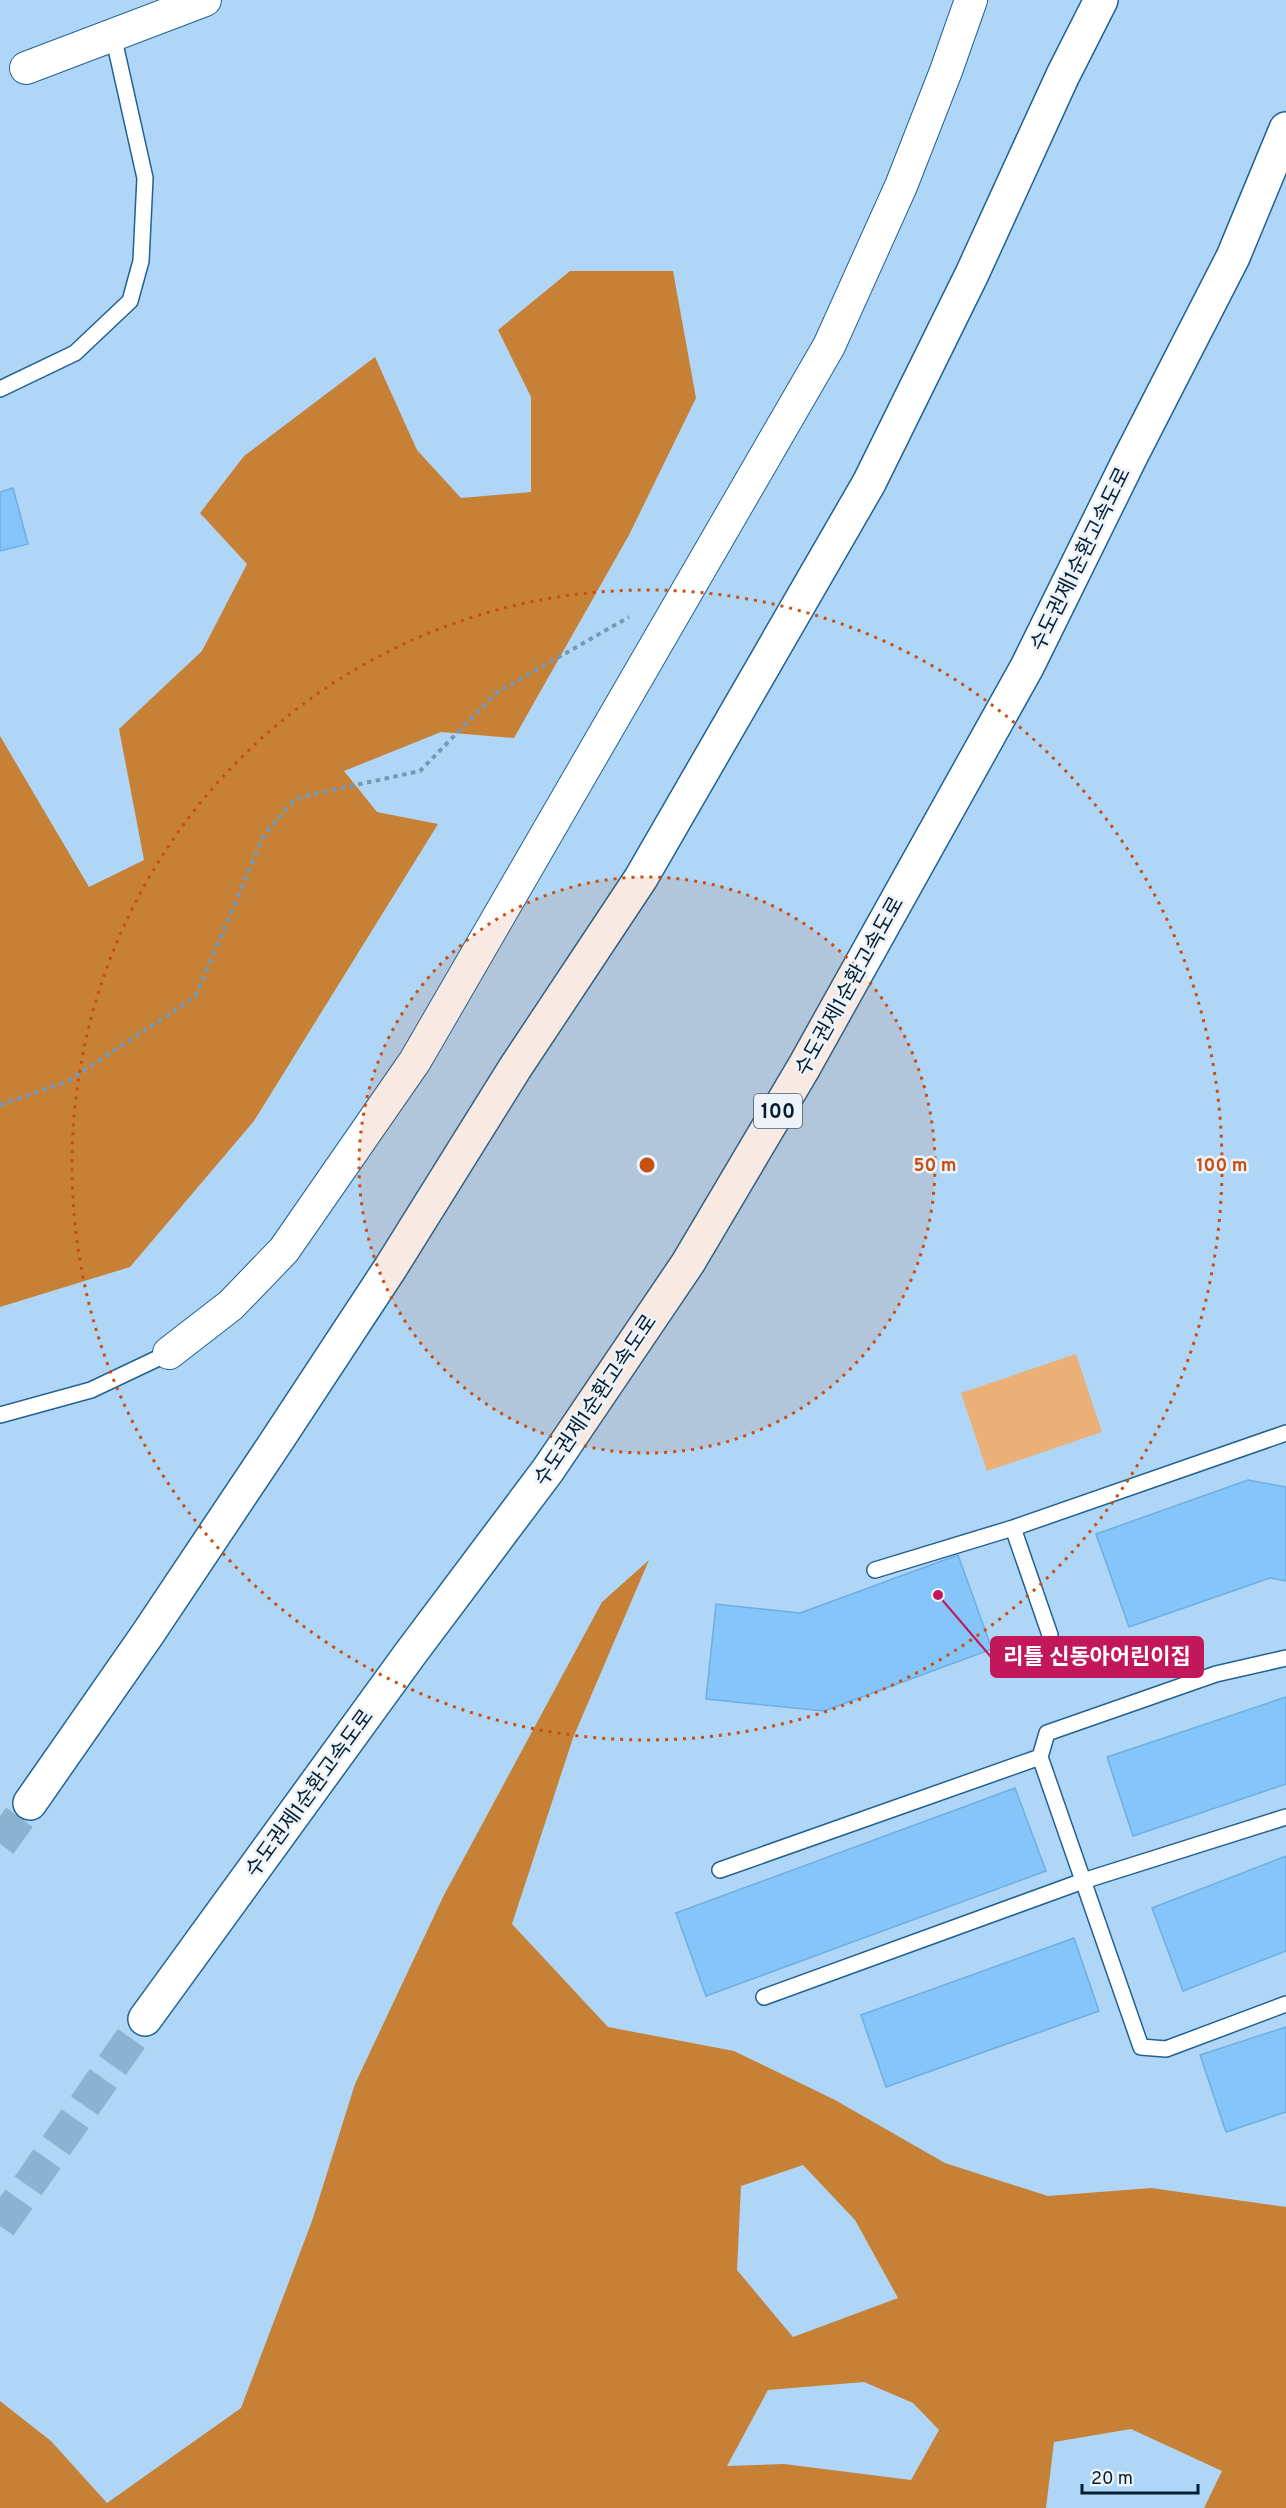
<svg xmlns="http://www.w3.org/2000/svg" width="1286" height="2508" font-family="Overpass,'Noto Sans KR',sans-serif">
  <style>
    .green { fill: #eab078 }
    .forest { fill: #c78136; fill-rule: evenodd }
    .building { fill: #85c5f9; stroke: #6eaee2; stroke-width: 1.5 }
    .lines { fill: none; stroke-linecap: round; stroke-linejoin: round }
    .motorway-tunnel { stroke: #8db1d0; stroke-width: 33; stroke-dasharray: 33 16; stroke-linecap: butt }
    .service-casing { stroke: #206292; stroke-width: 18 }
    .minor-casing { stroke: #206292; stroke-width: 34 }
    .motorway-casing { stroke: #206292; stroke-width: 36 }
    .path { stroke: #7598b4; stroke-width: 4; stroke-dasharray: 4.5 4.5; stroke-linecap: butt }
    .service { stroke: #fff; stroke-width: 15 }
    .minor { stroke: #fff; stroke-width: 32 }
    .motorway { stroke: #fff; stroke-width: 33 }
    .ring { fill: none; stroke: #c65012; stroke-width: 3; stroke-dasharray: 3 6 }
    .labels { text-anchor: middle; stroke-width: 5; stroke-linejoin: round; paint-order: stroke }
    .shield { fill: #edf3f9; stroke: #495e6e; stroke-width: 1.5 }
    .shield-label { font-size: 20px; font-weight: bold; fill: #031e32 }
    .street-label { font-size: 21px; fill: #031e32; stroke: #edf3f9 }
    .centre { fill: #c65012; stroke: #edf3f9; stroke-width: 3 }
    .ring-label { font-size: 18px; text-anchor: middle; font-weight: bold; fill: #c65012; stroke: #edf3f9; stroke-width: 5; stroke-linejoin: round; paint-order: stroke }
    .leader { fill: none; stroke: #c2185b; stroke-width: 2 }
    .callout-dot { fill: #c2185b; stroke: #edf3f9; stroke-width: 2 }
    .callout { fill: #c2185b; stroke: #c2185b; stroke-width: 2 }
    .callout-label { font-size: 22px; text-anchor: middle; font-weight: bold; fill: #fff }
  </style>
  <rect width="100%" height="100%" fill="#b0d6f7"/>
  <path class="green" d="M1076,1354L1102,1432L987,1471L961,1393Z"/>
  <path class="forest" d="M570,271H673L696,398L629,535L514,738L441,732L344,771L377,812L438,824L254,1121L130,1267L0,1307V736L89,887L144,860L119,729L202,651L247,564L200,513L244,456L375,357L417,450L461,498L531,492V397L498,330Z
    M649,1560L573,1738L512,1924L608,2027L734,2051L835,2100L945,2163L1048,2196L1151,2188L1286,2207V2508H1204L1222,2471L1131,2429L1054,2442L1046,2508H0V2401L51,2441L107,2503L241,2408L312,2221L355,2084L444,1895L602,1602ZM803,2165L855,2220L898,2298L793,2337L737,2270L741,2186ZM864,2382L913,2403L939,2430L911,2480L784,2464L727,2466L768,2390Z"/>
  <path class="building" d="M13,488L28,544L0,551V492Z
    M1248,1480L1286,1487V1581L1270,1578L1129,1627L1096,1534Z
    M958,1555L992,1649L824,1711L706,1699L716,1604L800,1613Z
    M1286,1697V1784L1133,1836L1107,1757Z
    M1015,1788L1046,1871L706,1996L676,1913Z
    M1286,1856V1951L1183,1991L1152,1908Z
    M1074,1938L1099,2011L886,2087L861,2015Z
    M1286,2027V2112L1226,2132L1200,2055Z"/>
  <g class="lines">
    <path class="motorway-tunnel" d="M0,1844L30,1803
      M0,2226L145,2019"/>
    <g class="service-casing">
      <path id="service" d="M0,389L75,353L130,301L141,261L145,178L113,35
        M0,1415L91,1390L169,1353
        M1013,1528L1050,1635
        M875,1570L1013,1528L1286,1433
        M1286,1658L1216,1674L1047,1733L1040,1757L1141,2047L1166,2049L1286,2004
        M720,1870L1040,1757
        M764,1997L1083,1881L1286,1817"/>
    </g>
    <g class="minor-casing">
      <path id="minor" d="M26,68L205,0
        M169,1353L231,1305L284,1250L415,1061L829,346L901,186L946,71L971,0"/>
    </g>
    <g class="motorway-casing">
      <path id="motorway" d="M30,1803L147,1635L276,1442L391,1267L515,1068L641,878L869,483L972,274L1063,75L1101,0
        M145,2019L410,1654L548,1470L688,1263L804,1067L1027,667L1130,458L1233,257L1286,129"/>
    </g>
    <path class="path" d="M0,1105L68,1081L195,997L264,835L296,798L420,771L496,693L629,617"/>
    <use href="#service" class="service"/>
    <use href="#minor" class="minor"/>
    <use href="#motorway" class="motorway"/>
  </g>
  <circle cx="647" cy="1165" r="288" fill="#c65012" fill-opacity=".12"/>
  <g class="ring">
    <circle cx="647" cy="1165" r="288"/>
    <circle cx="647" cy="1165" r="575"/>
  </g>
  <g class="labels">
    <rect class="shield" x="754" y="1094" width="48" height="34" rx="4.5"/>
    <g class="shield-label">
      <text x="778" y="1118">100</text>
    </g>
    <g class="street-label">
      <text transform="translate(1080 559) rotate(-64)" y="7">수도권제1순환고속도로</text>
      <text transform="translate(849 986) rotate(-61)" y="7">수도권제1순환고속도로</text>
      <text transform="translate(595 1400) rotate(-56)" y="7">수도권제1순환고속도로</text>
      <text transform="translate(309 1793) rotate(-54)" y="7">수도권제1순환고속도로</text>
    </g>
  </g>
  <circle cx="647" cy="1165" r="9" class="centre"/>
  <g class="ring-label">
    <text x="935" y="1171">50 m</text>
    <text x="1222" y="1171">100 m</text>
  </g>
  <path class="leader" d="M938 1595L991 1657"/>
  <circle class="callout-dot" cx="938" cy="1595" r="6"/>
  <rect class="callout" x="991" y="1637" width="212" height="40" rx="6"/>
  <g class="callout-label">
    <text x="1097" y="1664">리틀 신동아어린이집</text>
  </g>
  <path d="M1082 2484v9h116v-9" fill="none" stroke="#031e32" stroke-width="3"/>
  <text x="1091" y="2484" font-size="18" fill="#031e32" stroke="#edf3f9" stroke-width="4.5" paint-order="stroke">20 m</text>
</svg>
